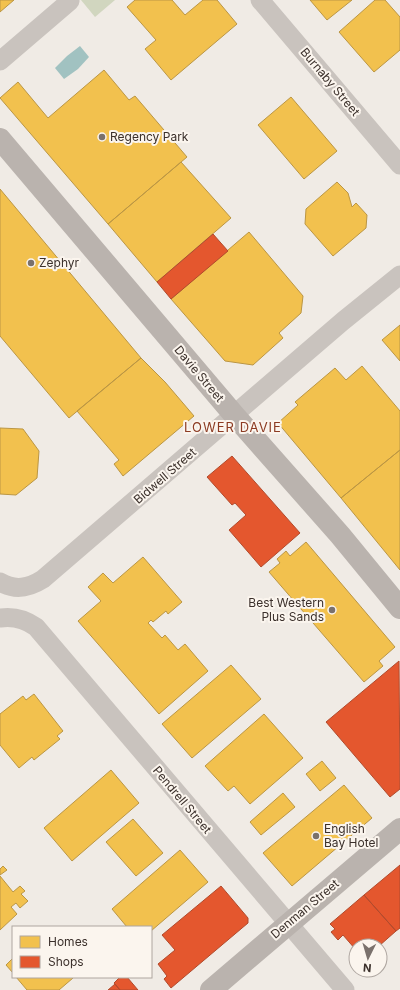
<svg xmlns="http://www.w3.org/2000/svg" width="400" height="990" font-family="Inter,sans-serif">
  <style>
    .green { fill: #d1d6bf }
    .water { fill: #a1c2c1 }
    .homes { fill: #f2c14e; stroke: #bb9644 }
    .shops { fill: #e4572e; stroke: #b14b2d }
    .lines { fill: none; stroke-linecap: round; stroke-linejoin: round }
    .minor { stroke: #c9c3be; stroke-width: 19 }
    .secondary { stroke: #bab3ae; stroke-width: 22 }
    .poi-dot { fill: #7a716c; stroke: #fbf5ee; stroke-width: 1.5 }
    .labels { text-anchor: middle; stroke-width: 4; stroke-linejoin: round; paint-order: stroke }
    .street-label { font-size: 12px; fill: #3b302b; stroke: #fbf5ee }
    .poi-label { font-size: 12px; fill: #3b302b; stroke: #fbf5ee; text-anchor: start }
    .neighbourhood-label { font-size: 13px; letter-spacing: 1px; fill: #8c3b22; stroke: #fbf5ee }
  </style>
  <rect width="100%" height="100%" fill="#f0ebe5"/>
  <path class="green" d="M81,0H115L95,17Z"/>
  <path class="water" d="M80,46L89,57L78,69L64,79L55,68L67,56Z"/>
  <path class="homes" d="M0,0H14L0,12Z
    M135,0H172L185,15L203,0H217L237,24L171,80L145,49L156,40L127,7Z
    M310,0H352L327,20Z
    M375,0H385L400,17V50L374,72L339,32Z
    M104,70L129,100L135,96L187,157L108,224L0,98L18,82L48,118Z
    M291,97L337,151L304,179L258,125Z
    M181,162L231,218L157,282L108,224Z
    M337,182L348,193L352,207L356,203L367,215L366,228L333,256L305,224L306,209Z
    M0,189L141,358L69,418L0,336Z
    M249,232L303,296L301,313L279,333L283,338L253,365L225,361L171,299Z
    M400,325V361L382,340Z
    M141,358L165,382L194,416L123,476L114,464L119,460L77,411Z
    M362,366L400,411V450L341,498L278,423L298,405L295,402L335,368L346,380Z
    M0,428L23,429L39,451L37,478L16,495L0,494Z
    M400,450V570L341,498Z
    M306,542L395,647L379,661L383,666L364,682L269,572L280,563L277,559L286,551L290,556Z
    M143,557L182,602L168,614L166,611L153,622L151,620L148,623L162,638L165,635L178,650L185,644L208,671L159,714L78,621L101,601L88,587L103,573L113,583Z
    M231,665L261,699L192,758L162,724Z
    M34,694L63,731L57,736L60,739L34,760L32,757L19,768L0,745V714L23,696L26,700Z
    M264,714L303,758L250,804L234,786L228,791L205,766Z
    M322,761L336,778L320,791L306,774Z
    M111,770L139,803L72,861L44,828Z
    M344,785L372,818L292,886L263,853Z
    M283,793L295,807L261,835L250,822Z
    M133,819L163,853L136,876L106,842Z
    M180,850L208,882L151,931V927H127L112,909Z
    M3,866L7,870L0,875V869Z
    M0,876L13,892L20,886L25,891L21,894L28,901L20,908L16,903L11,907L17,914L0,930Z
    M13,958V973L6,965Z
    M16,977H71L73,978L59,990H27Z"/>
  <path class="shops" d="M213,234L228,251L171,299L157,282Z
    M232,456L300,533L261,567L229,530L246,515L235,503L232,505L207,477Z
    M399,661L400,789L390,797L326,722Z
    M400,865V928L396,931L364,895Z
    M221,886L248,918V923L171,988L164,979L167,976L158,964L175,950L162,935Z
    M364,895L396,931L379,946H356V950L343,935L338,940L331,932L335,929L330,924Z
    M120,977H127L138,990H120L114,983Z
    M115,984L120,990H108Z"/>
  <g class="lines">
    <path class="minor" d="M260,0L400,165
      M0,61L70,1
      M0,582C15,591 29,588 43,579L343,321L400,275
      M0,618C13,616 25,619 36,627L345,990"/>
    <path class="secondary" d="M0,139L235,416L340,535L400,608
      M211,990L400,829"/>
  </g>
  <g class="poi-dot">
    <circle cx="102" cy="137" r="4"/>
    <circle cx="31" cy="263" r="4"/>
    <circle cx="332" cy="610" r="4"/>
    <circle cx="316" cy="836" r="4"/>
  </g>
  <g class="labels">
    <g class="street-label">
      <text transform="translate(330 82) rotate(50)" y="4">Burnaby Street</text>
      <text transform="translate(199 374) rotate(50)" y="4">Davie Street</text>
      <text transform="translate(165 476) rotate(-41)" y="4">Bidwell Street</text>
      <text transform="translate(182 800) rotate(50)" y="4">Pendrell Street</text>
      <text transform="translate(305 909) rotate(-40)" y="4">Denman Street</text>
    </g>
    <g class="poi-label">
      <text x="110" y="141">Regency Park</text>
      <text x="39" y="267">Zephyr</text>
      <text x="324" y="607" text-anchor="end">Best Western<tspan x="324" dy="14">Plus Sands</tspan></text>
      <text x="324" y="833">English<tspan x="324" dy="14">Bay Hotel</tspan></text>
    </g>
    <g class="neighbourhood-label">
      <text x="233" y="432">LOWER DAVIE</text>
    </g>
  </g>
  <rect x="12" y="926" width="140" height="52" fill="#fbf5ee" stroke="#aea6a0"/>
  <rect x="20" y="936" width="20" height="12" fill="#f2c14e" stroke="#aea6a0"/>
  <text x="48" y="946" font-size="12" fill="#3b302b">Homes</text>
  <rect x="20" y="956" width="20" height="12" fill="#e4572e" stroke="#aea6a0"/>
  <text x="48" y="966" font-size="12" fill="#3b302b">Shops</text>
  <g transform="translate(368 958) rotate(185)"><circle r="19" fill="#fbf5ee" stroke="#aea6a0"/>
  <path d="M0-3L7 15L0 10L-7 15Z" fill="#7a716c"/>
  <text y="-6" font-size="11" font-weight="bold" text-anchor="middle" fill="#3b302b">N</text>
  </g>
</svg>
